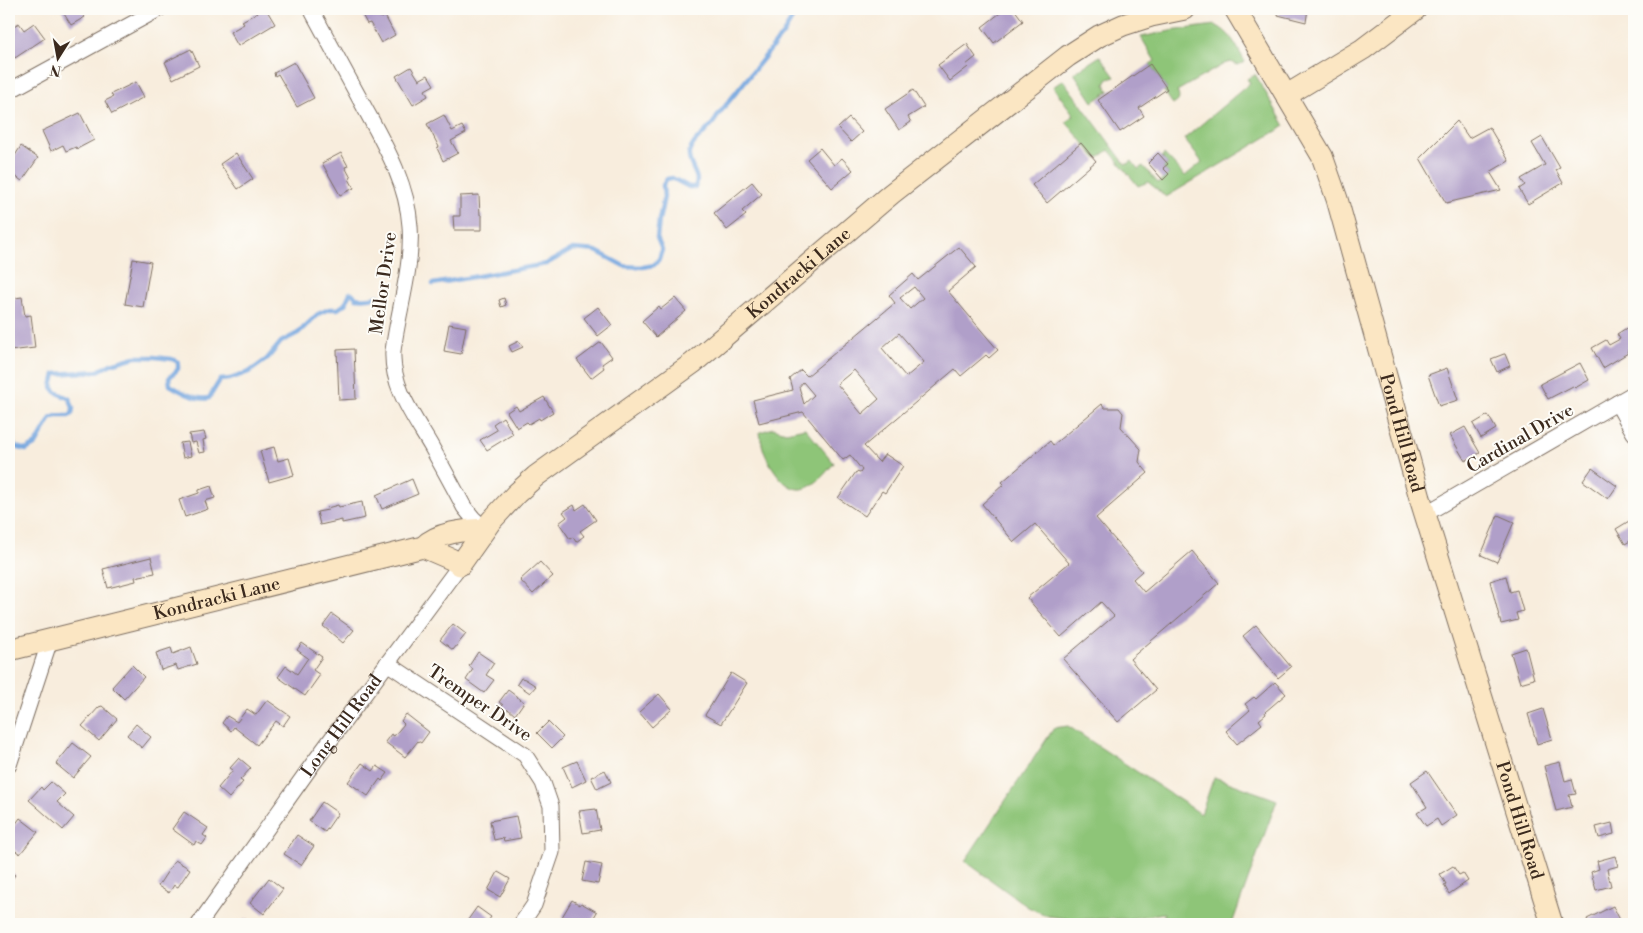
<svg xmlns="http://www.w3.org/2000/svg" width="1643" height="933" font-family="'Libre Bodoni',serif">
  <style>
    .green { fill: #8ec578; stroke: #64784b }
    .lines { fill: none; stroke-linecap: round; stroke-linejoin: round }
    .stream { stroke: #73a5de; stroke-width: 4.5 }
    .building { fill: #b09fc9; fill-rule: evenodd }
    .street-casing { stroke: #7d6e61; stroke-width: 17 }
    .secondary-casing { stroke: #7d6e61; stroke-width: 23 }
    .street { stroke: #fff; stroke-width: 15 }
    .secondary { stroke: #fbe6c3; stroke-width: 21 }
    .labels { text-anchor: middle; stroke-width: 4; stroke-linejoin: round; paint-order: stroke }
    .street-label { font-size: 18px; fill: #3b2a1e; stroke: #fdfcf7 }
  </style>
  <rect width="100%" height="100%" fill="#fdfcf7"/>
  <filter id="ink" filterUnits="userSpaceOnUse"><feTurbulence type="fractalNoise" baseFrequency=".02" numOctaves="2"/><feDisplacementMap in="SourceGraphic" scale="10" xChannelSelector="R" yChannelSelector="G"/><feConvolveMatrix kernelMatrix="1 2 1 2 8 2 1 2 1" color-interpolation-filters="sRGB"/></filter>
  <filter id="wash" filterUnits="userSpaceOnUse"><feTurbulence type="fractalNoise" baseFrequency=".0096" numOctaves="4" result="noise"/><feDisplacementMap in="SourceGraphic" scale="20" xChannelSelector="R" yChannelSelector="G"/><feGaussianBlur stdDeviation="1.12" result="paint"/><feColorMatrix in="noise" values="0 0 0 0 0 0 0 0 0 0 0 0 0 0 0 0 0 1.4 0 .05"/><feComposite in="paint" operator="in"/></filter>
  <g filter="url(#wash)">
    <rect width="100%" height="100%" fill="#f8eddd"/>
    <path class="green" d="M1215,25C1231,32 1237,47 1245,62L1238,65L1230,62L1224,64L1177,91C1179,96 1181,101 1174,104L1172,103L1164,91L1167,89L1150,64L1155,61L1141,37L1170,31Z
      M1100,56L1115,77L1108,79L1105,84L1109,91L1093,102L1074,73Z
      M1255,74L1285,126L1166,197L1148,182L1138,186L1109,150L1097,159L1066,122L1074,115L1053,87L1063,80L1125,164H1128L1132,161L1138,169L1143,166L1158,183L1169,174L1163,168L1168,164L1162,157L1164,154L1185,176L1202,162L1184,139L1250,83L1247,79Z
      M773,428L786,432L805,428L834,463C816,485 799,503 777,474C766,459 762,450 760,432Z
      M1068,726L1201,814L1214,777L1277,800L1232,924H1178L1163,919L1164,913L1127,919H1071L1048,916L1028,907L965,861L1054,728Z"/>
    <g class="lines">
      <path class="stream" d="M433,284L546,264L573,249L596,251L624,266L643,267L654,265L659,259L662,250L657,238L659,220L664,197L663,185L667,179L672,178L689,187H695C702,176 687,165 689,153C692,139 712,130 718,115L783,34L798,9
        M9,438L16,447L26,450L36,444L51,418L56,416H69L72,414L73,408L70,399L56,392L52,387L55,374L98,371L111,364L135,357H154L172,359L178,362V369L169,378L170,385C180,391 196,401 209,398L220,380L230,379L249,372L267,359L281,342L298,333L318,314L329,309H338L345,304L350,293L353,294L356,298C364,299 370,299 378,296"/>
    </g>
    <g id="blocks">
      <path class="building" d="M61,9H94L83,15L85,17L71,25Z
        M264,9H266L275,24L238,46L230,32L244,24L242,21Z
        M359,9H375L381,18L385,16L395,35L381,43L370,23L367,24Z
        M1003,9H1014L1023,21L994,43L982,27L1004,10Z
        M1279,9H1308L1306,22L1278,15Z
        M19,23L24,30L34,23L45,38L15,58L12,53L9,55V38L13,35L9,29Z
        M967,44L976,57L966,65L968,67L950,81L938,65Z
        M191,49L199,66L173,79L165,62Z
        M294,62L314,98L297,107L278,74L275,76L274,73Z
        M1150,64L1167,89L1139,108L1144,116L1120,132L1098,100Z
        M411,67L419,80L428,75L434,85L425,90L428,96L413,105L396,76Z
        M136,82L144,97L112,114L105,101L113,97L111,94Z
        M913,90L924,107L908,117L911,122L899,130L885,109Z
        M80,113L94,140L77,149L76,147L66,151L63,145L51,151L42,131Z
        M444,115L452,131L462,126L466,133L451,141L458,153L443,161L437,148L439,147L427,124Z
        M849,118L862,132L851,142L838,128Z
        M1457,121L1469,138L1489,127L1509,161L1490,172L1501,190L1446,203L1420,158Z
        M1542,137L1560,168L1556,170L1563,183L1528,204L1519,189L1525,185L1521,179L1545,165L1532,143Z
        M1081,143L1096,161L1047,203L1032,185Z
        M21,146L38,158L22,181L9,172V165Z
        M820,148L834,165L842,158L853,170L832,188L807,159Z
        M236,153L253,179L238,189L220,164Z
        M341,153L348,166L345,167L351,178L349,179L354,188L340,195L322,163Z
        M1158,153L1168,164L1163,168L1169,174L1163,180L1148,163Z
        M752,182L762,194L742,211L746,215L727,230L714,213Z
        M479,195L480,215H482V230H454L453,216H460V196Z
        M959,247L976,267L948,291L998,350L989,358L986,355L961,376L955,369L864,446L879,462L885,454L903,466L885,493L882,491L865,516L838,498L856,472L860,473L862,470L850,455L843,460L803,412L759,423L753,400L793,390L790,379L801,370L807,376L895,303L889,295L913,274L918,280ZM914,287L923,298L910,309L900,298ZM899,333L924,362L906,377L882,348ZM854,370L879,399L862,414L837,384ZM803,382L814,395L804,404L799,387Z
        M133,259L151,262L143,307L125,304Z
        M22,297L25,316L31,315L35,348L9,351V299Z
        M504,298L506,305L501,307L499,300Z
        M675,298L686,311L656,337L642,321L659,306L661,309Z
        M598,307L612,325L598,336L584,318Z
        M449,324L466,327L461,354L444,351Z
        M1628,327L1634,337V347L1627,351L1628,353L1603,368L1592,348L1606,340L1609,345L1620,339L1617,334Z
        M519,341L523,347L512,352L509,346Z
        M601,342L612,357L602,364L604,368L591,378L577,360Z
        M354,349L356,399L339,400L337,350Z
        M1504,354H1505L1510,366L1497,372L1491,359Z
        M1580,363L1589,380L1575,388L1573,386L1548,399L1540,384Z
        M1447,368L1458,400L1439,406L1428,375Z
        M544,397L553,412L540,420L539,418L529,424L527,422L517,428L507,412L516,406L519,411Z
        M1102,404L1105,408H1119L1123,413L1121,427L1141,449L1139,462L1148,473L1096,518L1142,571L1133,579L1144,592L1192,551L1219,583L1130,659L1156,690L1118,722L1063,659L1114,616L1101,602L1061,637L1027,598L1069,563L1035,524L1014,542L982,504L1004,484L1002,482L1050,441L1053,445Z
        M1488,415L1496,429L1481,438L1473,424Z
        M503,417L513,434L487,450L480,440L497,430L493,424Z
        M1465,427L1480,453L1465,461L1450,435Z
        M204,432L206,439L203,440L205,452L199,453L196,442L191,443L189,434Z
        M188,442L191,456L183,458L180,443Z
        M274,447L278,461L289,458L294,475L269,482L260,451Z
        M1592,468L1617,486L1608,499L1583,481Z
        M412,479L418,494L382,509L376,495Z
        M211,486L215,498L205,501L208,509L185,517L179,500L199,493V490Z
        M362,502L365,518L342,523V520L320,525L317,512L328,510L327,508L338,505L339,507Z
        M585,504L596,520L580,531L584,536L576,542L573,537L570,539L559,523L567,517L563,512L574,505L576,510Z
        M1498,515L1514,522L1497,562L1481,555Z
        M1634,518V545L1632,540L1625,544L1616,529Z
        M151,557L155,573L135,577L136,581L108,588L103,569Z
        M540,562L553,576L533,594L520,580Z
        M1506,576L1510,592L1517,590L1523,611L1516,613L1518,620L1501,624L1490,581Z
        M332,614L354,630L343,643L323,626Z
        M453,624L466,634L453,650L440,640Z
        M1256,625L1291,667L1278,678L1243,636Z
        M302,643L322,657L313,670L320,675L305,696L278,677L286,666L297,674L308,658L297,650Z
        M191,647L197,664L178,670L176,665L161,670L156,653L171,648L173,654Z
        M1526,648L1534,679L1520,683L1511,653Z
        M478,652L494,663L486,675L494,680L484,693L466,680L473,669L469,666Z
        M132,665L144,677L124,699L112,687Z
        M731,673L747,683L721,724L705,715Z
        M521,678L525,679L536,686L530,693L517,684Z
        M1275,682L1286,694L1265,712L1266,714L1259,720L1262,724L1237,744L1226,731L1250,710L1245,704L1254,697L1256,699Z
        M508,690L524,702L515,715L508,709L506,712L501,708L503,705L499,702Z
        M659,694L672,709L652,727L639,712Z
        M267,700L290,716L283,726L276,721L257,745L234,727L231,731L222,723L227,716L237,722L247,709L256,715Z
        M102,706L117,719L99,741L82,726L99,707Z
        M1543,709L1552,739L1537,744L1528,714Z
        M406,714L429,732L421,743L418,741L405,757L385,742L391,734L394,736L404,724L401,721Z
        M548,722L563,737L552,748L537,733Z
        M136,724L151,737L142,748L127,735Z
        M73,743L91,757L73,778L56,764Z
        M239,758L251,768L240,780L243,782L229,798L218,788L233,770L230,768Z
        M577,761L586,780L572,787L563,767Z
        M1560,762L1565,781L1572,779L1576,794L1569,795L1572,807L1556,811L1544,766Z
        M362,763L373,771L377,766L388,773L382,781L380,779L368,796L348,782Z
        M605,770L611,782L597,789L591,777Z
        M1427,771L1457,815L1441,826L1437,819L1426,826L1417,813L1427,807L1411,782Z
        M51,782L65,794L57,802L74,817L63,830L29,800L41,787L43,790Z
        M322,802L338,813L325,832L309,821Z
        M596,809L600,830L583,833L579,811Z
        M184,812L208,828L203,835L207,838L202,845L196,841L194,845L172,829Z
        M516,816L521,838L504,841L503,838L494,840L490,821Z
        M20,818L38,832L20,854L9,846V833Z
        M1612,823L1614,834L1599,838L1596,827Z
        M297,835L314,846L301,865L284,854Z
        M1615,856L1618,866L1607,869L1611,886L1596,890L1591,872L1599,869L1597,861Z
        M175,860L190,869L178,887L174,885L169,893L158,886Z
        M586,862L602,865L598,884L582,881Z
        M1453,866L1459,875L1463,873L1468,881L1449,894L1444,885L1446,884L1440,874Z
        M9,870L15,875L9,883Z
        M498,872L510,879L500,897L488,890Z
        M269,878L283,889L264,914L250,903Z
        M572,900L580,905L581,903L597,912L590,924L581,919L578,924H574L562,917Z
        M1613,906L1621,922L1615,924H1589L1587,919Z
        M477,907L491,917L486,924H465Z
        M245,918L255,924H241Z"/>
    </g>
  </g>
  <g filter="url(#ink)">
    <use href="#blocks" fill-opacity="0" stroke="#7d6e61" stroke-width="1"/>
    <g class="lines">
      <g class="street-casing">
        <g id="street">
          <path d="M311,9C328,40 345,72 362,103C383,142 407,181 410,226C413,267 398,311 393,351C391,386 414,417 431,446C442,466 453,486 464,507L473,518L485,529"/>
          <path d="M9,91L159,9"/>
          <path d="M1617,403L1634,433"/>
          <path d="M1425,514L1634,393"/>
          <path d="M387,663L525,755L543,783L551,806L552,852L534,905L521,924"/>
          <path d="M9,765L50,640"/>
          <path id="s1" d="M199,924L312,765L460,565"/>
        </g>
      </g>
      <g class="secondary-casing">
        <g id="secondary">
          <path id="s2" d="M1235,9L1322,156L1337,199L1420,498L1552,924"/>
          <path d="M1287,95L1363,49L1416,9"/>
          <path id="s3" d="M423,547L451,559L460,565L491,521L516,494L536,476L693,363L891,194L1068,56L1099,36L1123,25L1151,16L1185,9"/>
          <path id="s4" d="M9,650L423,547C437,532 466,530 485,529"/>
        </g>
      </g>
      <use href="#street" class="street"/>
      <use href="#secondary" class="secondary"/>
    </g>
  </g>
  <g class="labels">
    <g class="street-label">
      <text dy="6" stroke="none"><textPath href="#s3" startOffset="491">Kondracki Lane</textPath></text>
      <text transform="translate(383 283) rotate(-82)" y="6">Mellor Drive</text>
      <text dy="6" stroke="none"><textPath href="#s2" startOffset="459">Pond Hill Road</textPath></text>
      <text transform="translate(1520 438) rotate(-30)" y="6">Cardinal Drive</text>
      <text dy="6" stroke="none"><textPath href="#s4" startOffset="214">Kondracki Lane</textPath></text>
      <text transform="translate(480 703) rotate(34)" y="6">Tremper Drive</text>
      <text dy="6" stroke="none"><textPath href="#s1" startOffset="244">Long Hill Road</textPath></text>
      <text dy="6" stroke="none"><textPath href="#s2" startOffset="864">Pond Hill Road</textPath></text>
    </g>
  </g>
  <rect width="1643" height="933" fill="none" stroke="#fdfcf7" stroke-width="30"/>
  <g transform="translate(58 58) rotate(191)" stroke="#fdfcf7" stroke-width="4" paint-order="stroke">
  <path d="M0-4L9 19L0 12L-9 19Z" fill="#3b2a1e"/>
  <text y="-8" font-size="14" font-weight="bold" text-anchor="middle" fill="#3b2a1e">N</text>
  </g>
</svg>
